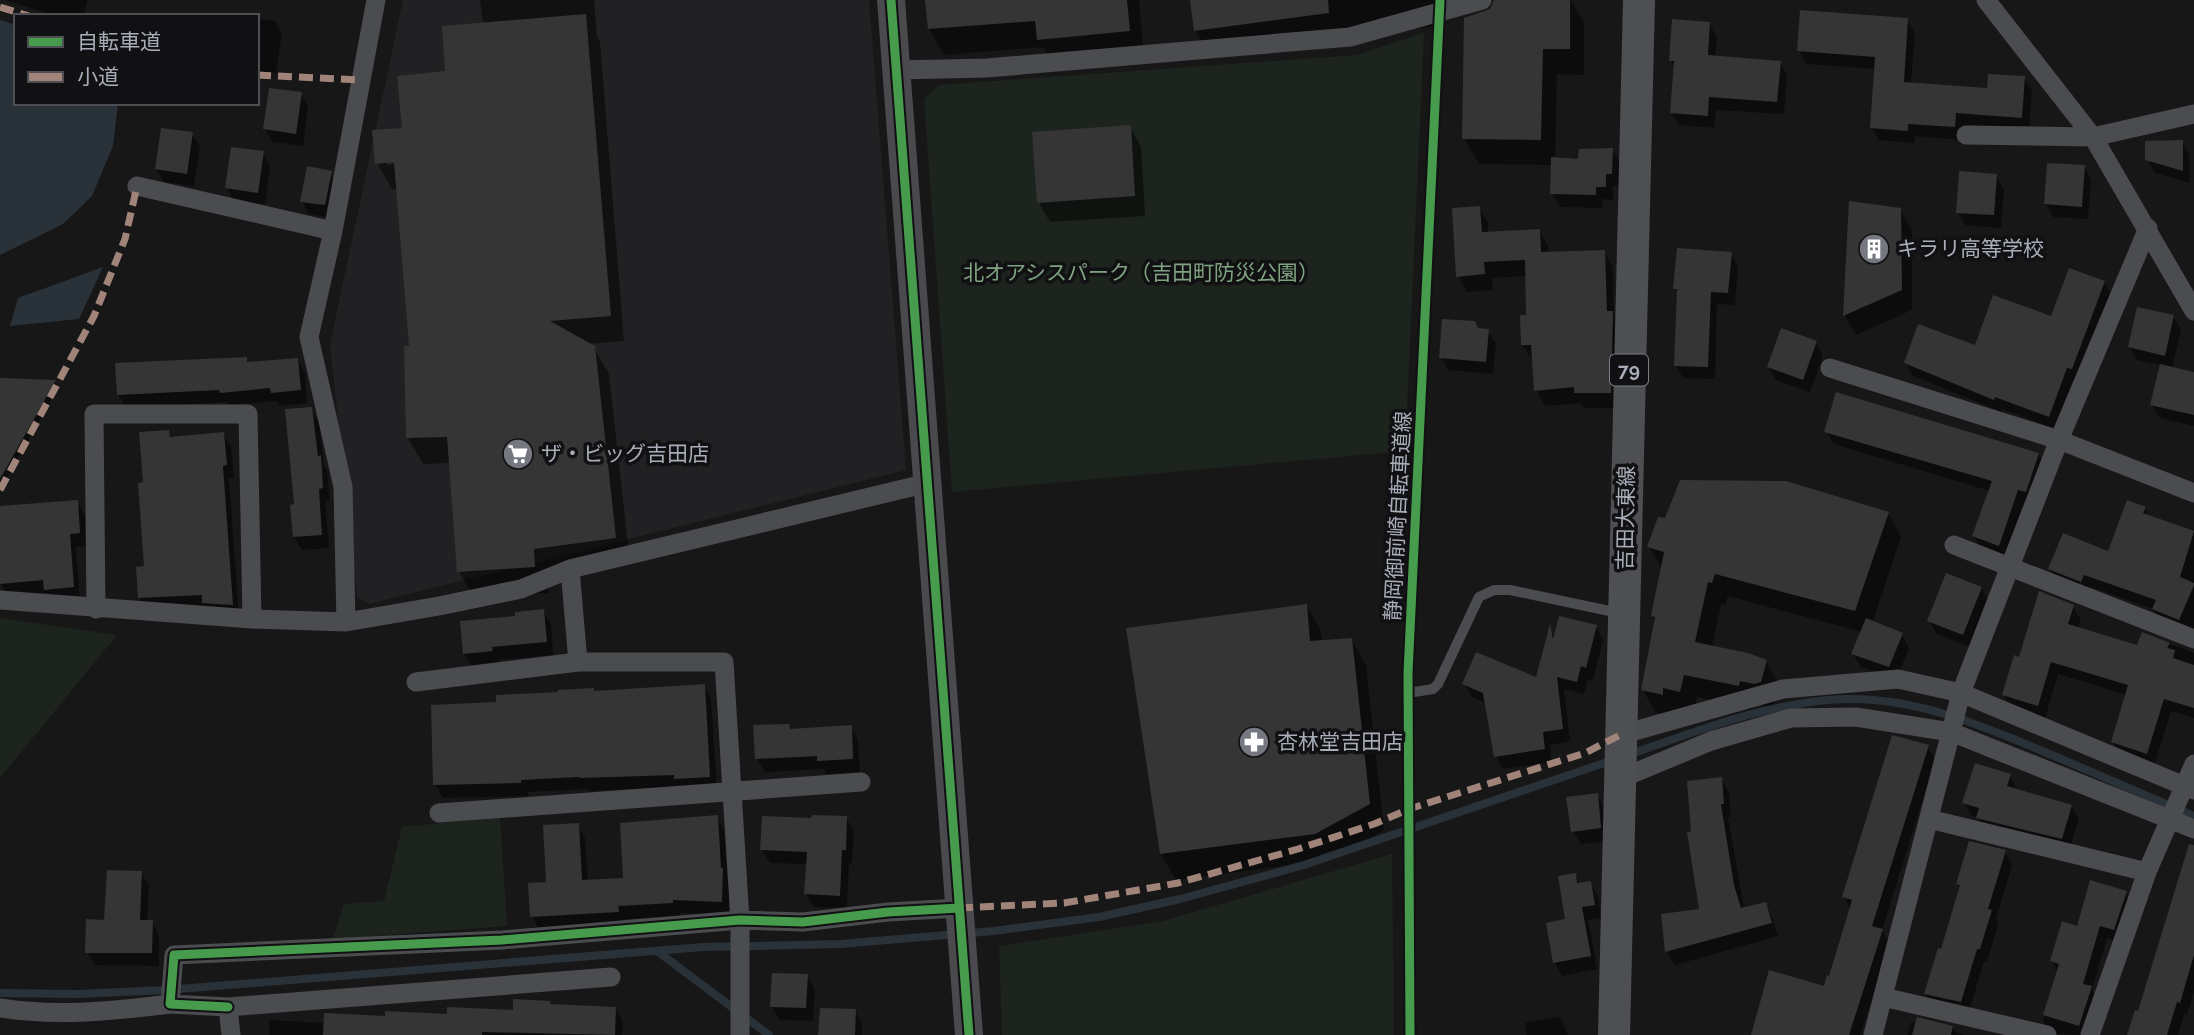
<svg xmlns="http://www.w3.org/2000/svg" width="2194" height="1035" font-family="Raleway,'Noto Sans JP',sans-serif">
  <style>
    .built { fill: #212123 }
    .green { fill: #1d241e }
    .water { fill: #2a3239 }
    .shadow { fill: #0007; fill-rule: evenodd }
    .lines { fill: none; stroke-linecap: round; stroke-linejoin: round }
    .stream { stroke: #2a3239; stroke-width: 8 }
    .building { fill: #353536 }
    .lane { stroke: #4b4c50; stroke-width: 10 }
    .street { stroke: #4b4c50; stroke-width: 19 }
    .secondary { stroke: #4a4a4e; stroke-width: 28 }
    .primary { stroke: #4d4f52; stroke-width: 32 }
    .quiet { stroke: #a18479; stroke-width: 7; stroke-dasharray: 14 7; stroke-linecap: butt }
    .cycleway-casing { stroke: #111113; stroke-width: 13 }
    .cycleway { stroke: #469c4c; stroke-width: 9 }
    .labels { text-anchor: middle; stroke-width: 7; stroke-linejoin: round; paint-order: stroke }
    .shield { fill: #111113; stroke: #7b7e86; stroke-width: 2 }
    .shield-label { font-size: 19px; font-weight: bold; fill: #a8adb8 }
    .poi-label { font-size: 21px; fill: #a8adb8; stroke: #111113; text-anchor: start }
    .park-label { font-size: 21px; fill: #7fa381; stroke: #111113 }
    .street-label { font-size: 21px; fill: #a8adb8; stroke: #111113 }
  </style>
  <rect width="100%" height="100%" fill="#171717"/>
  <path class="built" d="M403,0H869L906,470L369,604L357,597L330,344Z"/>
  <path class="green" d="M1424,33L1405,451L952,492L924,99L939,85L1357,55Z
    M0,618L117,635L0,778Z
    M500,817L507,926L333,939L344,904L384,901L402,827Z
    M1392,854L1394,1035H1002L999,946L1163,921Z"/>
  <path class="water" d="M0,20L16,25V103H118L113,146L92,196L63,224L0,255Z
    M103,267L79,319L10,326L18,298Z"/>
  <path class="shadow" d="M6,0H88L83,16H54Z
    M480,0H594L597,36L600,42L624,341L588,344L594,348L609,374L630,563L548,574L549,593L474,598L459,572L450,463L423,464L408,438L411,347L398,189H392L377,163L483,25ZM402,160L403,163L387,165V161Z
    M927,0H1139L1144,57L1054,65L1043,47L944,55L929,29Z
    M1191,0H1439L1443,25L1210,56L1195,30Z
    M1526,0H1571L1584,23V75L1557,74L1555,159L1579,161L1612,150L1620,163L1618,187L1613,186V200L1603,199L1602,208L1560,207L1552,194V165L1479,164L1464,138Z
    M257,19L275,21L282,34L276,73L257,71Z
    M1907,20L1915,33L1911,84L1988,90L2024,78L2032,91L2029,130L1963,125L1962,140L1915,136L1914,143L1879,140L1871,127L1876,69L1807,64L1799,51Z
    M1709,24L1717,37L1715,57L1780,62L1787,75L1784,114L1716,110L1714,128L1679,125L1671,112L1675,68L1671,60Z
    M301,94L308,107L303,146L273,142L265,129Z
    M1130,127L1141,147L1145,216L1050,222L1039,203Z
    M192,134L200,147L194,186L164,182L156,169Z
    M2182,142L2189,155L2190,183L2155,173L2147,159Z
    M263,153L270,166L265,205L234,201L227,188Z
    M2084,167L2091,180L2088,219L2053,217L2045,203Z
    M330,173L338,186L332,218L309,214L302,201Z
    M1996,176L2004,189L2001,228L1965,225L1958,212Z
    M1851,203L1900,210L1912,230V310L1856,335L1845,316Z
    M1479,208L1488,223V233L1539,230L1548,246V253L1604,252L1613,267L1614,317L1621,329L1619,408H1584L1581,403L1545,406L1536,390L1533,360L1522,345L1528,317L1527,276L1492,278L1493,290L1467,292L1458,276Z
    M1731,254L1738,267L1735,305L1717,304L1715,379L1683,378L1676,365L1678,294L1675,288Z
    M2104,282L2111,295L2056,429L2002,409V412L1913,376L1906,363L1976,347L2052,318Z
    M2173,316L2181,329L2172,369L2194,374V426L2160,418L2152,405L2161,365L2137,360L2130,347Z
    M1478,330L1488,331L1496,344L1493,374L1448,370L1441,357Z
    M1816,342L1823,356L1810,392L1776,380L1769,367Z
    M246,359L249,364L297,360L305,373L307,403L280,406L277,401L229,405L227,402L126,408L119,395Z
    M0,380L55,382L58,387L0,490Z
    M311,409L319,422L324,465L327,470L330,501H325L329,548L302,550L294,537L292,506H296Z
    M1826,431L2038,454L2046,467L2006,558L1981,549L1974,536L1990,491L1834,444Z
    M168,432L172,438L223,434L231,447L234,478H229L239,618L148,611L140,598L146,568L145,484Z
    M77,502L85,515L87,546L76,547L80,600L53,603L47,593L8,596L0,583V508Z
    M2145,508L2150,517L2194,532V635L2161,622L2153,609L2091,587L2089,594L2058,582L2050,569L2109,553Z
    M1888,513L1901,537L1872,623L1902,635L1909,648L1896,680L1861,667L1853,654L1862,632L1728,596L1725,605L1721,604L1712,648L1766,662L1779,685L1774,706L1768,707L1753,703L1752,709L1697,697L1693,715L1675,717L1656,713L1643,690L1656,622L1653,616L1662,569L1649,546Z
    M1981,588L1989,602L1970,647L1937,634L1929,621Z
    M1307,606L1321,631L1322,641L1351,639L1366,665L1384,830L1331,860L1176,880L1161,854L1128,630Z
    M2073,607L2081,620L2078,629L2138,647L2143,634L2194,653V718L2171,711L2154,766L2121,755L2113,742L2127,695L2058,674L2045,718L2011,708L2004,695L2020,659Z
    M543,611L551,624L553,655L499,660V664L472,666L464,653L517,618Z
    M1596,627L1603,640L1593,680L1588,679L1584,694L1564,689L1570,741L1550,745L1551,762L1503,769L1496,756L1486,703L1472,697L1464,684L1537,679L1550,629L1555,638Z
    M704,686L711,699L717,790L681,787L589,791L588,789L528,792V796L443,798L435,785L498,704L594,693Z
    M788,725L791,731L851,727L858,740L860,772L826,774L824,769L765,772L757,759L755,727Z
    M1928,747L1935,760L1882,930L1890,944L1860,1035H1752L1825,988L1830,978L1851,910L1844,897Z
    M2010,776L2017,790L2071,806L2079,819L2069,851L1985,831L1978,817L1972,816L1964,803Z
    M1721,779L1729,792L1731,817H1728L1744,909L1765,904L1772,917L1778,936L1675,965L1667,952L1663,915L1701,910L1693,833Z
    M1597,795L1604,808L1607,841L1581,844L1573,831Z
    M717,817L724,830L727,878L730,883L728,915L680,913V916L625,919V925L539,930L532,916L578,825L585,838L588,881L624,879Z
    M846,818L854,831L852,863H849L847,908L814,907L806,894L808,864L770,863L762,850L813,820Z
    M2005,852L2012,865L1996,919L1998,924L1987,962L1984,961L1968,1015L1933,1007L1926,994L1942,951L1960,888L1958,883Z
    M2194,855V991L2187,1015L2184,1014L2178,1035H2129Z
    M141,873L149,886L147,922H152L159,935V966L95,965L87,952L105,921Z
    M1575,875L1580,884L1590,883L1598,896L1601,918L1588,920L1597,969L1562,976L1555,963L1567,921Z
    M2126,892L2133,905L2121,942L2107,938L2092,990L2098,1001L2088,1035L2051,1034L2043,1021L2058,972L2052,961L2078,928Z
    M807,976L815,989L813,1021L780,1020L772,1007Z
    M550,1005L615,1008L623,1021L622,1035H269V1020L325,1023L515,1012Z
    M855,1011L862,1024V1035H820Z
    M1560,1017L1568,1035H1527L1525,1023Z
    M1911,1022L1952,1027L1955,1032L1965,1035H1907Z"/>
  <g class="lines">
    <path class="stream" d="M1628,755C1698,731 1769,702 1844,699C1918,697 1985,727 2052,755C2099,775 2147,796 2194,816
      M657,951L769,1035
      M0,993L77,994L166,990L703,947L840,944L994,931L1099,917L1180,899L1304,865L1613,760"/>
  </g>
  <path class="building" d="M925,0H1127L1130,31L1037,40L1035,21L928,29Z
    M1190,0H1328L1329,13L1194,31Z
    M1494,0H1570V49H1543L1541,140L1462,139L1464,18L1490,9Z
    M1800,10L1908,18L1904,82L1987,88L1988,74L2025,76L2022,118L1956,113L1955,127L1908,124V131L1870,128L1875,57L1797,51Z
    M586,14L611,316L550,321L595,346L616,538L534,549L535,567L457,572L447,437L406,438L404,346H409L394,162L375,164L372,130L402,128L397,76L445,71L442,26Z
    M1672,19L1710,22L1708,55L1781,61L1777,102L1709,97L1708,116L1670,113L1674,61H1669Z
    M269,88L302,92L296,134L263,129Z
    M1131,125L1135,196L1037,203L1032,132Z
    M161,128L193,132L187,174L155,169Z
    M2183,140V171L2145,160V141Z
    M231,147L264,151L258,193L225,188Z
    M1613,148L1612,174H1606V187H1596V195L1550,194L1551,157L1578,159L1579,149Z
    M2047,163L2085,165L2082,207L2044,204Z
    M307,166L332,171L325,205L300,202Z
    M1959,171L1997,174L1994,215L1956,213Z
    M1849,201L1901,208L1902,290L1843,316Z
    M1480,206L1482,232L1540,229L1541,252L1605,250L1607,311H1613L1611,393H1574V387L1534,391L1531,345H1521L1520,315H1526L1525,260L1484,262L1485,274L1456,277L1452,208Z
    M1677,248L1732,252L1728,293L1711,292L1708,367L1674,366L1677,289H1673Z
    M2069,268L2105,281L2072,369L2067,368L2049,417L1995,397L1994,400L1904,363L1918,324L1975,345L1993,295L2051,316Z
    M2137,307L2174,315L2165,356L2128,347Z
    M1442,319L1475,321L1478,328L1489,329L1486,362L1439,358Z
    M1781,328L1817,341L1803,380L1767,367Z
    M247,357V362L298,358L301,390L271,393L270,388L220,393L219,390L117,395L115,363Z
    M2160,364L2194,372V415L2150,405Z
    M0,378L56,380L0,479Z
    M1836,392L2039,453L2026,492L2018,490L1999,546L1972,536L1992,481L1824,432Z
    M312,407L318,456L321,455L323,488L319,489L322,535L293,537L290,505L294,504L285,409Z
    M169,430L170,437L224,432L227,465L223,466L233,605L202,603V595L138,598L136,567L144,566L138,483L143,482L139,432Z
    M1680,480L1786,481L1889,512L1855,611L1715,574L1712,583L1708,582L1695,642L1748,653L1767,660L1761,682L1754,684L1740,681L1739,686L1684,675L1680,692L1663,688V695L1641,690L1655,617L1651,616L1664,552L1647,547L1658,517L1665,518Z
    M78,500L80,533L70,534L74,587L44,590L43,580L0,584V506Z
    M2127,500L2146,507L2143,513L2194,531L2180,577L2194,583V585L2179,620L2152,609L2156,600L2084,575L2081,582L2048,569L2063,533L2108,551Z
    M1946,573L1982,587L1963,635L1927,621Z
    M2039,591L2074,605L2068,624L2137,645L2142,632L2170,643L2167,648L2175,650L2173,658L2194,665V708L2164,699L2147,754L2111,742L2128,685L2051,662L2038,706L2002,695L2014,655L2019,657Z
    M1307,604L1310,641L1352,638L1370,804L1315,834L1160,854L1126,628Z
    M544,609L547,642L492,647L493,651L463,654L460,621L515,616V612Z
    M1559,616L1597,625L1586,668L1581,666L1577,682L1557,677L1563,729L1543,732L1545,749L1494,757L1483,693L1462,684L1476,652L1536,677L1550,624L1553,639Z
    M1866,618L1903,633L1889,667L1851,654Z
    M705,684L710,777L674,779V775L580,778L579,777L521,780V783L433,785L431,705L496,702V695L558,692V690L594,688V691Z
    M789,724L790,729L852,725L853,759L817,761V756L755,759L753,725Z
    M1892,735L1929,745L1872,926L1883,929L1849,1035H1751L1769,970L1824,986L1827,975L1829,976L1852,900L1842,897Z
    M1975,763L2011,774L2007,786L2072,805L2062,839L1976,818L1979,808L1962,803Z
    M1722,777L1724,804H1721L1734,885L1741,908L1766,902L1772,923L1665,952L1661,914L1699,909L1687,832H1691L1687,781Z
    M1598,793L1601,828L1571,832L1566,797Z
    M718,815L721,868H723L722,902L673,900V903L618,906L619,912L530,917L528,883L546,882L543,825L579,823L582,880L623,878L620,823Z
    M812,815L847,816L846,850H842L840,896L804,894L807,852L760,850L762,816L811,818Z
    M1969,841L2006,850L1988,909L1992,910L1980,949H1977L1961,1002L1924,994L1938,948L1941,949L1960,885L1956,884Z
    M2189,844L2194,845V955L2180,1003L2177,1002L2167,1035H2127L2135,1010L2138,1011Z
    M107,870L142,871L140,920H153L152,953H85L86,919L104,920Z
    M1576,873L1577,883L1591,881L1595,905L1582,907L1591,956L1553,963L1546,923L1565,919L1558,876Z
    M2090,880L2127,891L2114,930L2100,926L2083,984L2092,986L2079,1026L2043,1015L2059,964L2050,961L2062,921L2077,926Z
    M772,973L808,974L806,1008L770,1007Z
    M513,999L550,1001V1004L616,1007L615,1035L482,1032V1035H323L324,1013L385,1016V1011L447,1014V1007L513,1010Z
    M820,1008L856,1009L855,1035H818Z
    M1917,1017L1953,1026L1951,1035H1912Z"/>
  <g class="lines">
    <path class="lane" d="M1408,693L1433,689L1438,684L1479,597L1494,590H1510L1619,613"/>
    <path class="street" d="M1986,0L2093,137L2194,311
      M896,70L987,68L1350,37L1482,0
      M1966,135L2093,137L2194,114
      M137,186L333,231L309,337L343,487L346,622
      M333,231L376,0
      M1830,368L2059,440L2194,493
      M1954,545L2194,639
      M570,569L928,483
      M0,600L252,619L346,622L439,606L521,589L570,569L578,662
      M96,609L94,414H248L252,619
      M416,682L578,662H724L740,920V1035
      M1620,735L1783,689L1898,679L1961,693L2194,790
      M1622,778L1711,741L1791,718L1856,717L1951,732L2194,829
      M439,813L861,782
      M1929,819L2147,872
      M1883,997L2047,1035
      M228,1007L170,1004L174,955L502,940L740,920L803,922L888,912L959,908
      M0,1008C57,1017 114,1011 170,1004
      M231,1035L228,1007L611,977
      M1873,1035L1961,693L2059,440L2148,228
      M2090,1035L2147,872L2194,764"/>
    <path class="secondary" d="M891,0L969,1035"/>
    <path class="primary" d="M1614,1035L1639,0"/>
    <path class="quiet" d="M0,7L29,16
      M257,75L361,80
      M0,490L94,316L125,239L137,186
      M959,908L1064,903L1178,883L1298,849L1374,824L1409,809L1585,753L1620,735"/>
    <g class="cycleway-casing">
      <path id="cycleway" d="M891,0L969,1035
        M228,1007L170,1004L174,955L502,940L740,920L803,922L888,912L959,908
        M1410,1035L1408,673L1440,0"/>
    </g>
    <use href="#cycleway" class="cycleway"/>
  </g>
  <defs>
    <g id="building-disc" transform="scale(1.575)"><circle r="9.5" fill="#757880" stroke="#111113"/><path d="M-4-6H4V6H1V3H-1V6H-4ZM-2.5-4.3h1.7v1.8h-1.7ZM.8-4.3h1.7v1.8H.8ZM-2.5-1h1.7V.8h-1.7ZM.8-1h1.7V.8H.8Z" fill="#fff"/></g>
    <g id="supermarket-disc" transform="scale(1.575)"><circle r="9.5" fill="#757880" stroke="#111113"/><path d="M-6-5.5h2.5l.6 2H6L4.5 2H-2.5L-4.4-4H-6ZM-1.5 3.2a1.3 1.3 0 1 0 .1 0ZM3 3.2a1.3 1.3 0 1 0 .1 0Z" fill="#fff"/></g>
    <g id="pharmacy-disc" transform="scale(1.575)"><circle r="9.5" fill="#757880" stroke="#111113"/><path d="M-2-6h4v4h4v4h-4v4h-4v-4h-4v-4h4Z" fill="#fff"/></g>
  </defs>
  <g fill-rule="evenodd">
    <use href="#building-disc" x="1874" y="249"/>
    <use href="#supermarket-disc" x="518" y="454"/>
    <use href="#pharmacy-disc" x="1254" y="742"/>
  </g>
  <g class="labels">
    <rect class="shield" x="1610" y="354.5" width="38" height="31" rx="5"/>
    <g class="shield-label">
      <text x="1629" y="377">79</text>
    </g>
    <g class="poi-label">
      <text x="1897" y="256">キラリ高等学校</text>
      <text x="541" y="461">ザ・ビッグ吉田店</text>
      <text x="1277" y="749">杏林堂吉田店</text>
    </g>
    <g class="park-label">
      <text x="1141" y="280">北オアシスパーク（吉田町防災公園）</text>
    </g>
    <g class="street-label">
      <text transform="translate(1398 516) rotate(-87)" y="7">静岡御前崎自転車道線</text>
      <text transform="translate(1626 518) rotate(-89)" y="7">吉田大東線</text>
    </g>
  </g>
  <rect x="14" y="14" width="245" height="91" fill="#111113" stroke="#4d4f55" stroke-width="2"/>
  <rect x="28" y="37" width="35" height="10" fill="#469c4c" stroke="#4d4f55" stroke-width="2"/>
  <text x="77" y="49" font-size="21" fill="#a8adb8">自転車道</text>
  <rect x="28" y="72" width="35" height="10" fill="#a18479" stroke="#4d4f55" stroke-width="2"/>
  <text x="77" y="84" font-size="21" fill="#a8adb8">小道</text>
</svg>
